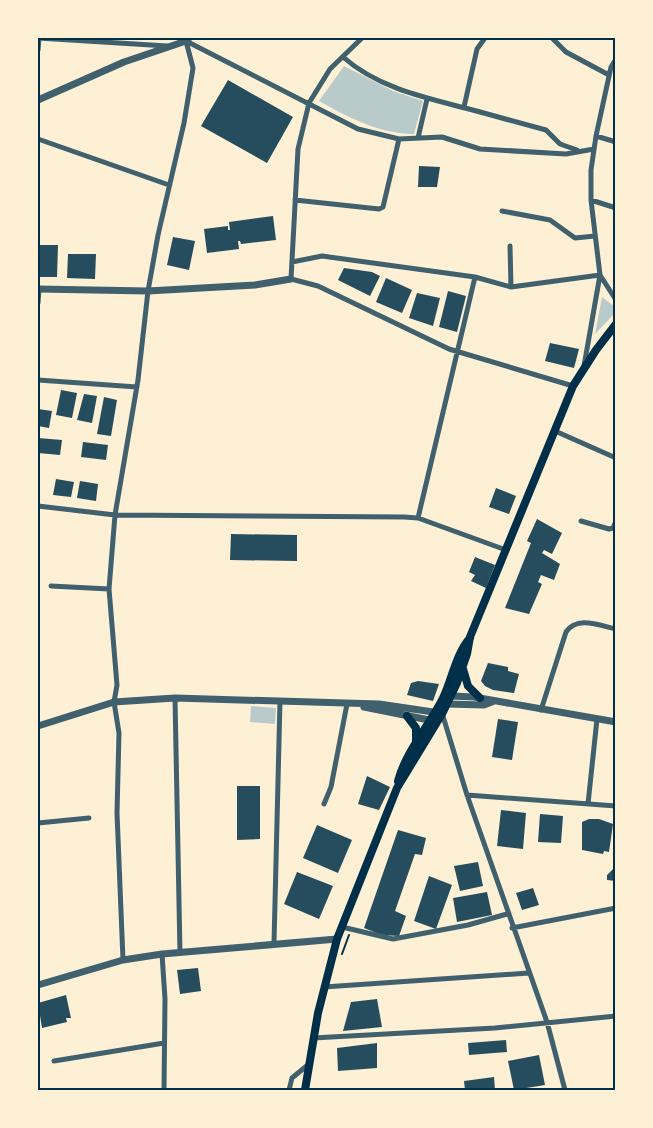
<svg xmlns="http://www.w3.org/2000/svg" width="653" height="1128" font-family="Helvetica,sans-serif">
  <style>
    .green { fill: #b9caca }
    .building { fill: #264d5e }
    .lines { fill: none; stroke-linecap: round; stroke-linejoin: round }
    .path { stroke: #003049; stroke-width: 2 }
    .minor { stroke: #3f606c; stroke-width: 5 }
    .tertiary { stroke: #3f606c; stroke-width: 7 }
    .secondary { stroke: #003049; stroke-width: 8 }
    .neatline { fill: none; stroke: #003049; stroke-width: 2 }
  </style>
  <rect width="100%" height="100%" fill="#fdf0d5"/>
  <path class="green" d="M344,66L393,91L423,101L414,134C379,134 348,117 319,101Z
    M602,297L615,307V313L595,334Z
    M251,706L276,708L275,724L250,722Z"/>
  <path class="building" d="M228,80L293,117L267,163L201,126Z
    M419,166L440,167L437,187H418Z
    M273,216L276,240L241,244L240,241H238L239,249L207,253L204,229L228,226V230H230L229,222Z
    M173,237L195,241L189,270L167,265Z
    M38,245H58L57,277H38Z
    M68,254H96L95,279L67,278Z
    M344,268L372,272L380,276L370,296L338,280Z
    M386,278L412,290L402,313L376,302Z
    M448,291L466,296L457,332L439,327Z
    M417,293L440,298L433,326L409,318Z
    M550,343L579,349L574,368L545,361Z
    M61,390L77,393L72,418L56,415Z
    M84,394L97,396L92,423L77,420Z
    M104,397L117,400L111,436L97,434Z
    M38,409L52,411L49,428L38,426Z
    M38,438L62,440L60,455L38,453Z
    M83,442L108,445L106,460L81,457Z
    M56,479L74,482L71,497L53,495Z
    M80,481L98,484L96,501L77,498Z
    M496,488L516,496L509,514L489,507Z
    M537,519L562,533L552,554L544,550L542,553L560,564L554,580L541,575L538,582L542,584L529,614L505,608L531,543L527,541Z
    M231,534L297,535V561L230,560Z
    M475,557L495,565L486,588L471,581L475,575L469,572Z
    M488,663L508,667V671L519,674L514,693L493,690L485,686L481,681Z
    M418,681L439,684L433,701L407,695L411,683Z
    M498,719L518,722L512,760L492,757Z
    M367,776L390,787L379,810L358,804Z
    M237,786H260V839L237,840Z
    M501,810L526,813L523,849L497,846Z
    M540,814L563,816L561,843L538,842Z
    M589,819H599L613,824L609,852L604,851L603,854L582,850V822Z
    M317,825L352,840L338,873L303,858Z
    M398,830L426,838L422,855L415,854L395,911L406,916L399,936L382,935L364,928Z
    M478,862L483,886L460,891L454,866Z
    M616,866V881L607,880V875Z
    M297,872L333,886L319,919L284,904Z
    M429,876L452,885L436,929L414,921Z
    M533,888L539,905L522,910L516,893Z
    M487,892L492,915L457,922L453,898Z
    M198,968L201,991L180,994L177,970Z
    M66,995L71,1018H66L67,1022L42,1028L38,1003Z
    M377,999L382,1027L343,1031L351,1002Z
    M506,1040L507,1052L469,1055L468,1043Z
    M377,1043V1068L338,1071L337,1048Z
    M539,1055L545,1085L514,1090L508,1061Z
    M494,1077L495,1090H465L464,1081Z"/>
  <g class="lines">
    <path class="path" d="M342,954L349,935"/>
    <path class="minor" d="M38,38L167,46
      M362,38L330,69L309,103L298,149L291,279L318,286L449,349L573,386
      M552,38L566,52L609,75
      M38,50L39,38
      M343,57C377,87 422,97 465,108C492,115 519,123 546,130L560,144L577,150
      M464,107L477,49L485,38
      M596,136L616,142
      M418,138L427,99
      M38,139L169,185
      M295,200L379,209L383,207L399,139
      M591,200L616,208
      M502,211L550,220L575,238L595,236
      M510,246L511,287
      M292,262L322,256L475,277L511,287L600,275L616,300
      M38,303L39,289
      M584,366L600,275L591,200V170L596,136L611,67L616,59
      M38,380L137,387
      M555,431L616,458
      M38,506L115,515L404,517L418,518L506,550
      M418,518L475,277
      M581,521L609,529L613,528L616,521
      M51,586L109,589
      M175,698L180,953
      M541,710L566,632C577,616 598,625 616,629
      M442,713L467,795L547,1022L565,1090
      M467,795L616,806
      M324,804L331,787L347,704
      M588,804L597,719
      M38,823L89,818
      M342,927L393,939L468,925L507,914
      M512,928L616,908
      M274,943L280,701
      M162,954L165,999L164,1090
      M123,960L117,813L119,733L114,702L117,685L109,589L115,515L138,380L148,291L158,235L184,123L193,68L186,41L358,129L399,139L442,137L480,149L566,154L594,149
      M324,987L529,973
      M313,1038L495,1028L616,1016
      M54,1061L164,1043
      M289,1090L292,1078L309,1064"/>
    <path class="tertiary" d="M38,100L124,62L186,41L189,38
      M38,289L148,291L255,285L291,279
      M451,696L474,697L616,722
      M447,704L484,705L492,702
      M364,707L434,721
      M38,726L114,702L175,698L379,704L440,713
      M38,985L123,960L162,954L337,939"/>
    <path class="secondary" d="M463,669L468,686L480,698
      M407,716L416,728V743
      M398,781C406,751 429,726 443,698C452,679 456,654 470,638
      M305,1090L318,1013L337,939L397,788L442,714L457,683L467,654L470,637L573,386L596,350L616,324"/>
  </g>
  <rect width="653" height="1128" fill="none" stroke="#fdf0d5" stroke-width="78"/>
  <rect x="39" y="39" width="575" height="1050" class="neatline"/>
</svg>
